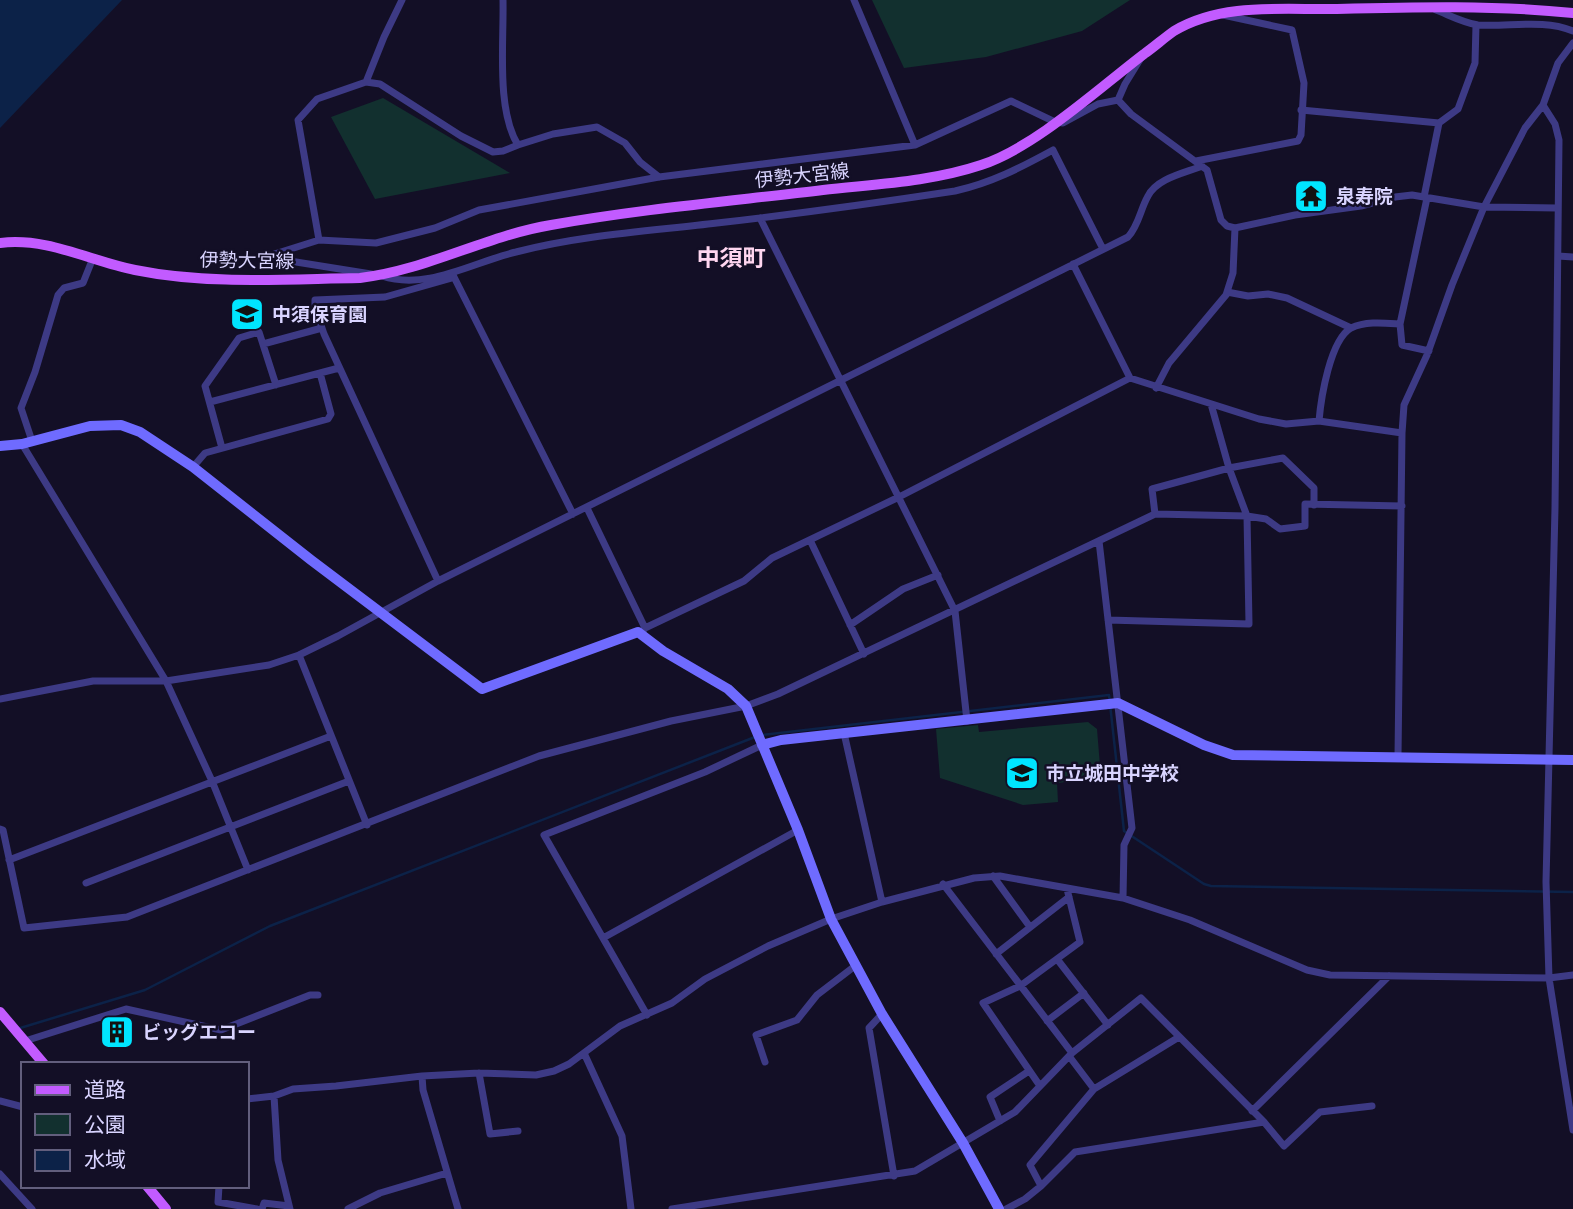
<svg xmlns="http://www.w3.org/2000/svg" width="1573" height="1209" font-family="'Varela Round','Noto Sans JP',sans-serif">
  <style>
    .green { fill: #12302f }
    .water { fill: #0c2248 }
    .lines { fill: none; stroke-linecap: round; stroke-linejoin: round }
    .stream { stroke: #0c2248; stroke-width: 2.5 }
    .street { stroke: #3d3a85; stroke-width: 7 }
    .secondary { stroke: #6f6bff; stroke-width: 10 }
    .primary { stroke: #c25bff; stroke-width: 10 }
    .labels { text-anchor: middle; stroke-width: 5; stroke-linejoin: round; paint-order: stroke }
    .street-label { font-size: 19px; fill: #d9d4ff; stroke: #130f26 }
    .poi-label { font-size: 19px; font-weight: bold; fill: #d9d4ff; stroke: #130f26; text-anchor: start }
    .quarter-label { font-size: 23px; font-weight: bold; fill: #ffd6f0; stroke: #130f26 }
  </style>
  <rect width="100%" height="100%" fill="#130f26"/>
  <path class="green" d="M872,0H1130L1082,31L986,57L904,68Z
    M383,98L510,173L375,199L331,117Z
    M1088,722L1097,729L1101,778L1057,783L1058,802L1023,805L940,778L936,729L978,725L979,732Z"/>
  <path class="water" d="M0,0H122L0,128Z"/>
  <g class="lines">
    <path class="stream" d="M761,735L1109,695L1124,831L1204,884L1211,886L1573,892
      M17,1029L145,990L270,926L755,737"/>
    <path class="street" d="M503,0C504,42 496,110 518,145L553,134L597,127L625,143L640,162L659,177
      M854,0L915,145
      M1436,10C1449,15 1464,23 1478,25C1509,27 1544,19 1573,31
      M366,82L380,84L461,136L493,152L503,151L518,145
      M1118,100L1131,114L1207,170L1221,220L1227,226L1235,228L1295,215L1361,206L1395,197L1412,195L1484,207L1557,208
      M1118,100L1125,84L1141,58
      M1543,105L1555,124L1559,140L1555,508L1546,882L1549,978L1573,1130
      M1301,110L1439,123
      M1196,161L1298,141L1301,135L1304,83L1292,30L1223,15
      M1424,197L1439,123L1458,109L1475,63L1476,25
      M760,218L955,611L967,721
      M319,240L298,120L317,99L366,82L384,37L402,0
      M1558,256L1573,257
      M1073,264L1130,378L1259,419L1286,424L1319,421L1402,433
      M371,274L265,257L319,240L376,243L435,228L479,210L659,177L915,145L1011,101L1055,122L1063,123L1098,104L1118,100
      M453,275L573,514
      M382,276C427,291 473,262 516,252C582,235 650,231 717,223C796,214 876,203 955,191C991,183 1020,168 1053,150L1103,249
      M1227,292L1248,296L1268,294L1287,298L1351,328
      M1400,324L1402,345L1429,351
      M263,344L322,328
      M1156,388L1169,363L1226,295L1233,273L1235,228
      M210,402L339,368
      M1319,421C1321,398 1330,340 1351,328C1366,321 1384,323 1400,324L1427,198
      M32,441L21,408L35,372L58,295L64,288L83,283L93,258
      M22,444L166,681L212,781L248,870
      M222,448L205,386L239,338L259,332L276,385
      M193,467L205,453L328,419L331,414L320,373
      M587,508L645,628
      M1155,514L1247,516L1266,519L1280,529L1305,526V504L1402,506
      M810,540L864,654
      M1099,541L1132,828L1124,845L1123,898
      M438,581L324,334L315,307V300L385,297L452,278
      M1108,620L1249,624L1247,516L1229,468L1211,404
      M850,625L903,589L938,575
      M641,633L645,628L744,581L772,558L899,497L1130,378
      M299,655L367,825
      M0,699L93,681H166L269,665L299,655L338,636L438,581L1128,237C1139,225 1140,210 1148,196C1157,178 1185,173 1202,166
      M844,733L882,902
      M1398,756L1402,433L1404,405L1427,355L1452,285L1484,207L1525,128L1543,105L1558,63L1573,43
      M0,829L3,830L24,928L127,917L539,756L671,721L746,706L778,694L1155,514L1152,489L1229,468L1283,458L1314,488V505
      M9,860L331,736
      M993,876L1030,927
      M86,883L349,781
      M603,938L798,830
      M996,954L1069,897
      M1057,959L1108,1025
      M882,1014L869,1028L894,1176
      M647,1015L544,835L705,772L762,745
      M1047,1021L1084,993
      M25,1041L126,1009L221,1030L310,995H318
      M584,1053L622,1136L631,1209
      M1072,1053L1141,998L1264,1122
      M765,1062L756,1035L797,1020L817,995L855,966
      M479,1073L490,1134L518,1131
      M422,1076L423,1090L458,1209
      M1040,1086L983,1003L1020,986L1080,942L1067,889
      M1094,1089L1179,1037
      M274,1096L278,1160L290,1209
      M247,1099L274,1096L293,1089L336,1086L422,1076L479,1073L536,1075L554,1071L569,1064L620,1026L672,1003L705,979L768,946L831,919L882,902L974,878L1000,876L1123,898L1190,920L1307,970L1330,975L1549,978L1573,975
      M0,1101L23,1107
      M1252,1111L1389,976
      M1000,1121L990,1097L1029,1071
      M0,1174L32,1209
      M219,1186L218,1202L257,1209
      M1041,1186L1030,1165L1094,1089L1069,1056
      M262,1209L264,1203L289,1206
      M348,1209L380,1193L447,1173
      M672,1209L915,1171L1015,1112L1072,1053L943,884
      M1006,1209L1025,1199L1041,1186L1075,1152L1264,1122L1284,1146L1320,1112L1372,1106"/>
    <path class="secondary" d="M0,446L22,444L90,426L121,425L140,432L193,467L311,560L482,689L638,632L663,651L728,689L746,706L798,830L831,919L882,1014L963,1143L999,1209
      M762,745L781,740L1118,703L1204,745L1233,755L1573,760"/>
    <path class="primary" d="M0,243C48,237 90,261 135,270C209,285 286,279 360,278C427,270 485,236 551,225C641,209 732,201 823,190C875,184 930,182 981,165C1034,148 1098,89 1144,54C1154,47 1164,38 1174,31C1222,2 1284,10 1337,9C1416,7 1495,5 1573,13
      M0,1012L44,1064
      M147,1186L166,1209"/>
  </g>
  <defs>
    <g id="temple-square" transform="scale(1.75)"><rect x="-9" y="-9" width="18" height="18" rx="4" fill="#00e5ff" stroke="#130f26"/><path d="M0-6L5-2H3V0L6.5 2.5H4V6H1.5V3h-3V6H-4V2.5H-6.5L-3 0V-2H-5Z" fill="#111"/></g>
    <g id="school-square" transform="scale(1.75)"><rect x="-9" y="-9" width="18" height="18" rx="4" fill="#00e5ff" stroke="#130f26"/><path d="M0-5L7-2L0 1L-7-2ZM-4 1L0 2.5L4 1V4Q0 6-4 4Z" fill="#111"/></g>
    <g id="building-square" transform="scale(1.75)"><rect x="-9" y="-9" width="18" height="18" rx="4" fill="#00e5ff" stroke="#130f26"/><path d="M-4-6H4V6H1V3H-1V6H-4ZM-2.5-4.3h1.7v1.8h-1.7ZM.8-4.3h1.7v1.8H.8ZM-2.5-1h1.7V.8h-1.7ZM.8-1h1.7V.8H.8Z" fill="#111"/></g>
  </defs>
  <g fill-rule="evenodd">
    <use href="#temple-square" x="1311" y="196"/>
    <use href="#school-square" x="247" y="314"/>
    <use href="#school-square" x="1022" y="773"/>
    <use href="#building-square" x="117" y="1032"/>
  </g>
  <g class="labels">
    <g class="street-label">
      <text transform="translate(802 175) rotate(-6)" y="7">伊勢大宮線</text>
      <text transform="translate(247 260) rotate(1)" y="7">伊勢大宮線</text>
    </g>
    <g class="poi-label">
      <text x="1336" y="203">泉寿院</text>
      <text x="272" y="321">中須保育園</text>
      <text x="1046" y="780">市立城田中学校</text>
      <text x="142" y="1039">ビッグエコー</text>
    </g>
    <g class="quarter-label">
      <text x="731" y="266">中須町</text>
    </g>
  </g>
  <rect x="21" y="1062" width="228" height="126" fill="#130f26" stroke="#625e7d" stroke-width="2"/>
  <rect x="35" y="1085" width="35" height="10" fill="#c25bff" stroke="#625e7d" stroke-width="2"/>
  <text x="84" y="1097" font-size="21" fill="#d9d4ff">道路</text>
  <rect x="35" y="1114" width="35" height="21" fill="#12302f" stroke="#625e7d" stroke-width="2"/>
  <text x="84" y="1132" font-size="21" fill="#d9d4ff">公園</text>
  <rect x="35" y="1150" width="35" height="21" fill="#0c2248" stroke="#625e7d" stroke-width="2"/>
  <text x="84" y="1167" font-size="21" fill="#d9d4ff">水域</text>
</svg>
